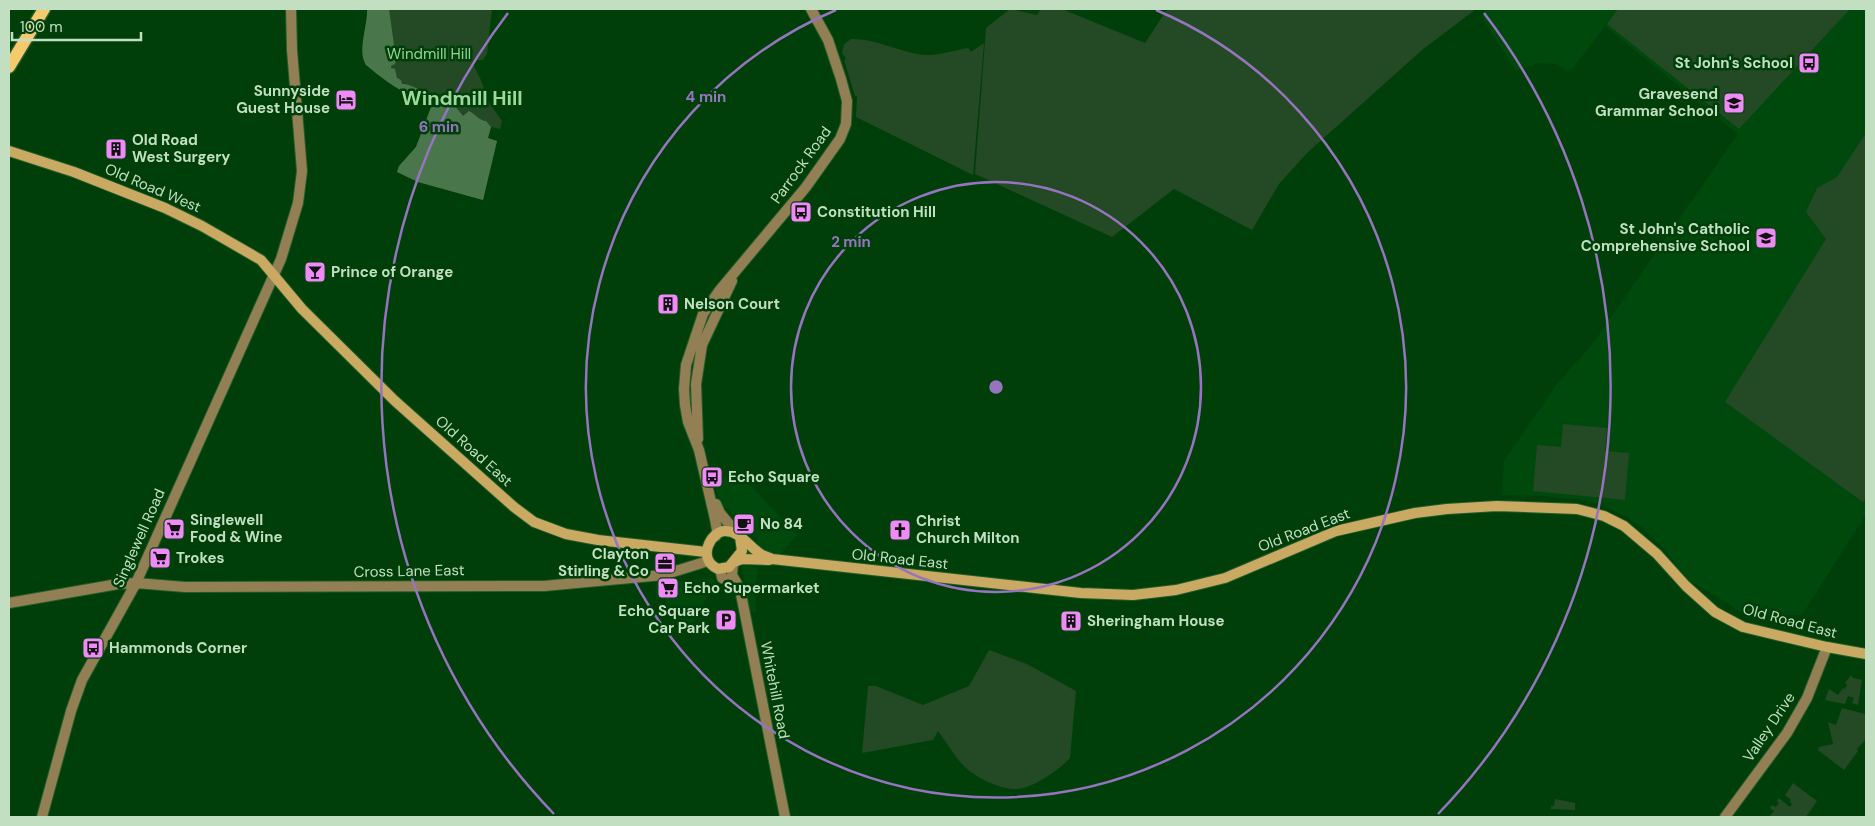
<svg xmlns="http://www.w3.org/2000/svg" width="1875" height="826" font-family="'DM Sans',sans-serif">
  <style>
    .built { fill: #00490c }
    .green { fill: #234a24 }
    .forest { fill: #4a764b }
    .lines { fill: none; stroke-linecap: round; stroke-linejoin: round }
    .tertiary-casing { stroke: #235c2a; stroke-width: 12 }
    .secondary-casing { stroke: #235c2a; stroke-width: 12 }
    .primary-casing { stroke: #235c2a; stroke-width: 15 }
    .tertiary { stroke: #937f54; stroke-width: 10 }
    .secondary { stroke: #caa963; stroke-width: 10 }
    .primary { stroke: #f5ca6e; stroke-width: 12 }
    .ring { fill: none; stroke: #9774c0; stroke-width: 2.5 }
    .labels { text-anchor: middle; stroke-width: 5; stroke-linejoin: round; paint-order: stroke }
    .park-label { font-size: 15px; fill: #92d493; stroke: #003f09 }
    .poi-label { font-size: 15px; font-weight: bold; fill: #c2dfc1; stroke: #003f09; text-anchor: start }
    .street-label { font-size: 15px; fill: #c2dfc1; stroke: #003f09 }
    .district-label { font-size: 20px; font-weight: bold; fill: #9dd99d; stroke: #003f09 }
    .centre { fill: #9774c0; stroke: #003f09; stroke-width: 2.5 }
    .ring-label { font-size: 15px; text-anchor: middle; font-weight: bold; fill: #9774c0; stroke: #003f09; stroke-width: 5; stroke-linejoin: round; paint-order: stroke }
  </style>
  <rect width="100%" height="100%" fill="#003f09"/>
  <path class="built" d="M1487,9H1866V514L1802,615L1748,616L1689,580L1662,547L1644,529L1624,515L1601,504L1583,500L1545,496L1502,495L1504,461L1557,384L1594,342L1738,134L1605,26L1573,68L1567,71L1557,64L1538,63L1516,71L1482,17Z
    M735,469L797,535L780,554L768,551L759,545L757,539L739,519L723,506L720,501L715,487Z
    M743,566L758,567L755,588L756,612L750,611L742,568Z
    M711,578L714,579L715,582L692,625L677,626L675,609H667L666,598L656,599V583Z"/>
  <path class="green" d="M367,9H492L487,54L483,60H477L473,64L480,78L490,104L502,121L500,129L491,127L488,138L497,141L483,200L418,182L397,172L399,166L416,147L431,107C426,101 416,99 409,95C394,87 379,76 366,65C357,50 368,26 367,9Z
    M1010,9L1037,15L1041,9H1062L1145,43L1166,11L1170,9H1476L1422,50L1307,153L1279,184L1252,230L1174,189L1112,237L975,174L986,28Z
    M1618,9H1850L1739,129L1607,24Z
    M851,39C874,38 900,52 923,55C939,56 955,50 968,48L971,52L984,43L973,175L856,117L857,96H855L844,60L846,59L842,53L844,44Z
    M1866,133V497L1863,502L1725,402L1826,239L1806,212L1817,188L1837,177Z
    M1563,424L1607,428L1605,451L1629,453L1625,500L1533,491L1537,445L1561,447Z
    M989,650L1027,664L1076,691L1070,758C1060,769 1032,789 1017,789C1001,790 974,777 964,766C954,756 947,743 938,731L933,740L862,753L868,686H876L923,705L969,686Z
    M1851,675L1853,678L1862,680L1858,705L1852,703L1854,698L1848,696L1845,704L1825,700L1829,689L1838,695L1843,688L1845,689L1847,685L1845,683Z
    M1842,708L1865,714L1866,710V739L1857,749L1858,751L1844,770L1818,750L1819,747L1833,744L1828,722L1836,725Z
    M1793,783L1817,801L1806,817H1769L1774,811L1770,808L1772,805L1776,807L1779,803L1777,801L1779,798L1790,807L1792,804L1790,802L1791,800L1785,795Z
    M1555,799L1575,803V810L1551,809V806H1554Z"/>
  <path class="forest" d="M367,9H389L396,59L395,64L391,66V68L395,69L397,78L401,80L402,84C410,83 419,91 428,92L429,96L435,102L444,100L448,105L455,106L463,116L469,111C475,114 480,121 486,121L491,127L488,138L497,141L483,200L418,182L397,172L399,166L416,147L431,107C426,101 416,99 409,95C394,87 379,76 366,65C357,50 368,26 367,9Z"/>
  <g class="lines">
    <g class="tertiary-casing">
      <path id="tertiary" d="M698,439L696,384L702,345L732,281
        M716,504L720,513L738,535
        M716,536L717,530L715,519L699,450L688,422L685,405L684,389L686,365L703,314L719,291L806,187L840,139L846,124L847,101L841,79L828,40L811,9
        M733,563L732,575L740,589L785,817
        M720,569L722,578L737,584
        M9,603L118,584L136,583L185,587L544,586L663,575L708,561
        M42,817L71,711L82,680L136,583L281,259L298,203L302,171L292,50L291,9
        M1725,817L1787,733L1807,698L1827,647"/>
    </g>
    <g class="secondary-casing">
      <path id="secondary" d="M9,151L74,172L165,208L202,226L261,260L302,309L395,401L514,507L534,522L566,534L598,540L706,552
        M740,537L742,551L729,567L718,569C696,559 711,531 725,531C739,531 748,545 758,552C762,556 767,556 772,559L1081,593L1133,595L1176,590L1225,578L1336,531L1415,513L1447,509L1497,506L1577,509L1604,516L1624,526L1657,554L1686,586L1715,612L1743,627L1827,647L1866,654
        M734,562L742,559L769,560"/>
    </g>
    <g class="primary-casing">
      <path id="primary" d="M9,67L44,9"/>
    </g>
    <use href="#tertiary" class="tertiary"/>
    <use href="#secondary" class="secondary"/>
    <use href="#primary" class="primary"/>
  </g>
  <g class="ring">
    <circle cx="996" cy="387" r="205"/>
    <path d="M1156 10A410 410 0 1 1 836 10"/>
    <path d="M554 814A615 615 0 0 1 508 13M1484 13A615 615 0 0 1 1438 814"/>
  </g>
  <defs>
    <g id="bus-square" transform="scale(1.125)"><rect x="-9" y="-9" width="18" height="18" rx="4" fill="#ef8bf6" stroke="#003f09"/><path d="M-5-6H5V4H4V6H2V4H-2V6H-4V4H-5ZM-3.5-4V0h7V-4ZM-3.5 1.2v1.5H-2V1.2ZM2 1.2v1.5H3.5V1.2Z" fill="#111"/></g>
    <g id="hotel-square" transform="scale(1.125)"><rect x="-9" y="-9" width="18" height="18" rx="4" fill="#ef8bf6" stroke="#003f09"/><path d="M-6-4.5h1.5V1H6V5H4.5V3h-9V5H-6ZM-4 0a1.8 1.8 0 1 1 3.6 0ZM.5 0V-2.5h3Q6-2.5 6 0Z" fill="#111"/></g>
    <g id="school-square" transform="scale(1.125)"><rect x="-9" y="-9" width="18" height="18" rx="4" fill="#ef8bf6" stroke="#003f09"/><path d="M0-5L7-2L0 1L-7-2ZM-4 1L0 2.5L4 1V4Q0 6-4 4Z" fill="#111"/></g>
    <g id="building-square" transform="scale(1.125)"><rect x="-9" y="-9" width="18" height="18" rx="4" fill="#ef8bf6" stroke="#003f09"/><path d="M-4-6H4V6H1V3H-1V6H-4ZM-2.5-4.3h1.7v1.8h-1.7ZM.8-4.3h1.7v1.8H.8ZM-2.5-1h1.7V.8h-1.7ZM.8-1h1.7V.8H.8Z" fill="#111"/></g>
    <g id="bar-square" transform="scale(1.125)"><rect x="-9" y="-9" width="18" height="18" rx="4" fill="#ef8bf6" stroke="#003f09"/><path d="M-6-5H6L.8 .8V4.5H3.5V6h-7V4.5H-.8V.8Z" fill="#111"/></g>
    <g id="cafe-square" transform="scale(1.125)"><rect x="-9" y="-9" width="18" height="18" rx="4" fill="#ef8bf6" stroke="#003f09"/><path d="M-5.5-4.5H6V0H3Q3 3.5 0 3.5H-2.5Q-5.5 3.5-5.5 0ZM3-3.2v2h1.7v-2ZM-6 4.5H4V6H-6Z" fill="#111"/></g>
    <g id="supermarket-square" transform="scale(1.125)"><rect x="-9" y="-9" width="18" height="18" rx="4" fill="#ef8bf6" stroke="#003f09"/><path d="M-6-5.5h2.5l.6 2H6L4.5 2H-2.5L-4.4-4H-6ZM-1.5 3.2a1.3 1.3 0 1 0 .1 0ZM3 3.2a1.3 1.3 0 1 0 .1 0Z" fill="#111"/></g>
    <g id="church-square" transform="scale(1.125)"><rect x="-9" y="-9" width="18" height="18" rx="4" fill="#ef8bf6" stroke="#003f09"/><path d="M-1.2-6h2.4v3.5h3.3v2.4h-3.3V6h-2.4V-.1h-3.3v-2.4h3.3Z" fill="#111"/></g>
    <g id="office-square" transform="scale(1.125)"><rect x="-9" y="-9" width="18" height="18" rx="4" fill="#ef8bf6" stroke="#003f09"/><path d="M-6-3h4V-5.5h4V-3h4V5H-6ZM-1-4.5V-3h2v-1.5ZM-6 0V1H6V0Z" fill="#111"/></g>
    <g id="parking-square" transform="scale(1.125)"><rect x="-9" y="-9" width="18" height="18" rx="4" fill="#ef8bf6" stroke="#003f09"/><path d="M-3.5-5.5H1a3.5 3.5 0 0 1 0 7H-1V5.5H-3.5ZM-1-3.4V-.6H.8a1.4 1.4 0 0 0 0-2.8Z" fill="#111"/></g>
  </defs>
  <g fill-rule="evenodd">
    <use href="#bus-square" x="1809" y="63"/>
    <use href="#hotel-square" x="346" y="100"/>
    <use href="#school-square" x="1734" y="103"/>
    <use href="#building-square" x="116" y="149"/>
    <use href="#bus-square" x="801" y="212"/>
    <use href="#school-square" x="1766" y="238"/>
    <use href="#bar-square" x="315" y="272"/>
    <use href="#building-square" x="668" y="304"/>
    <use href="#bus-square" x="712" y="477"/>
    <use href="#cafe-square" x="744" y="524"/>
    <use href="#supermarket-square" x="174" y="529"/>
    <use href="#church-square" x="900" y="530"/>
    <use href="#supermarket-square" x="160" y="558"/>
    <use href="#office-square" x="665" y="563"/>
    <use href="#supermarket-square" x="668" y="588"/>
    <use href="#parking-square" x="726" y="620"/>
    <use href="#building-square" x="1071" y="621"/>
    <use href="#bus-square" x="93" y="648"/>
  </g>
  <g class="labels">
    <g class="park-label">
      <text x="429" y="59">Windmill Hill</text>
    </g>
    <g class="poi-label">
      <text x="1793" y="68" text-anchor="end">St John's School</text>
      <text x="330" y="96" text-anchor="end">Sunnyside<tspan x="330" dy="17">Guest House</tspan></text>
      <text x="1718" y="99" text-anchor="end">Gravesend<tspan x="1718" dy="17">Grammar School</tspan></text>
      <text x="132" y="145">Old Road<tspan x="132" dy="17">West Surgery</tspan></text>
      <text x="817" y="217">Constitution Hill</text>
      <text x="1750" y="234" text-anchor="end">St John's Catholic<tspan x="1750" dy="17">Comprehensive School</tspan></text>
      <text x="331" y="277">Prince of Orange</text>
      <text x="684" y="309">Nelson Court</text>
      <text x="728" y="482">Echo Square</text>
      <text x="190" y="525">Singlewell<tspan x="190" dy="17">Food &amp; Wine</tspan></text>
      <text x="916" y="526">Christ<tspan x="916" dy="17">Church Milton</tspan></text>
      <text x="760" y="529">No 84</text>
      <text x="649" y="559" text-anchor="end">Clayton<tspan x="649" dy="17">Stirling &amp; Co</tspan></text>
      <text x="176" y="563">Trokes</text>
      <text x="684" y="593">Echo Supermarket</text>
      <text x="710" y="616" text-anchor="end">Echo Square<tspan x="710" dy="17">Car Park</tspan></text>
      <text x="1087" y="626">Sheringham House</text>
      <text x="109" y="653">Hammonds Corner</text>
    </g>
    <g class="street-label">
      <text transform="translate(801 165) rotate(-54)" y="5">Parrock Road</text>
      <text transform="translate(153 188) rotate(23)" y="5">Old Road West</text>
      <text transform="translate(474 451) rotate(42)" y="5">Old Road East</text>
      <text transform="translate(1304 530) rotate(-21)" y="5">Old Road East</text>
      <text transform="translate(139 538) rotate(-66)" y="5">Singlewell Road</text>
      <text transform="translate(900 559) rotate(6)" y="5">Old Road East</text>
      <text transform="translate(409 571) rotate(-1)" y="5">Cross Lane East</text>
      <text transform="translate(1790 621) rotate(15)" y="5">Old Road East</text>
      <text transform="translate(775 690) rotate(79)" y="5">Whitehill Road</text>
      <text transform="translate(1769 727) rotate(-56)" y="5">Valley Drive</text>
    </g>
    <g class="district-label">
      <text x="462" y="105">Windmill Hill</text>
    </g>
  </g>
  <circle cx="996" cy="387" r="8" class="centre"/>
  <g class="ring-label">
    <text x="706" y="102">4 min</text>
    <text x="439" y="132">6 min</text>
    <text x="851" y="247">2 min</text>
  </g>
  <rect width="1875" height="826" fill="none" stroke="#c2dfc1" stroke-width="20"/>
  <path d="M12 32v8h129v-8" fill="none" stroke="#c2dfc1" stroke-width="2.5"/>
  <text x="20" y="32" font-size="15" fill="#c2dfc1" stroke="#003f09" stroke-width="4" paint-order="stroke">100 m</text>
</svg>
